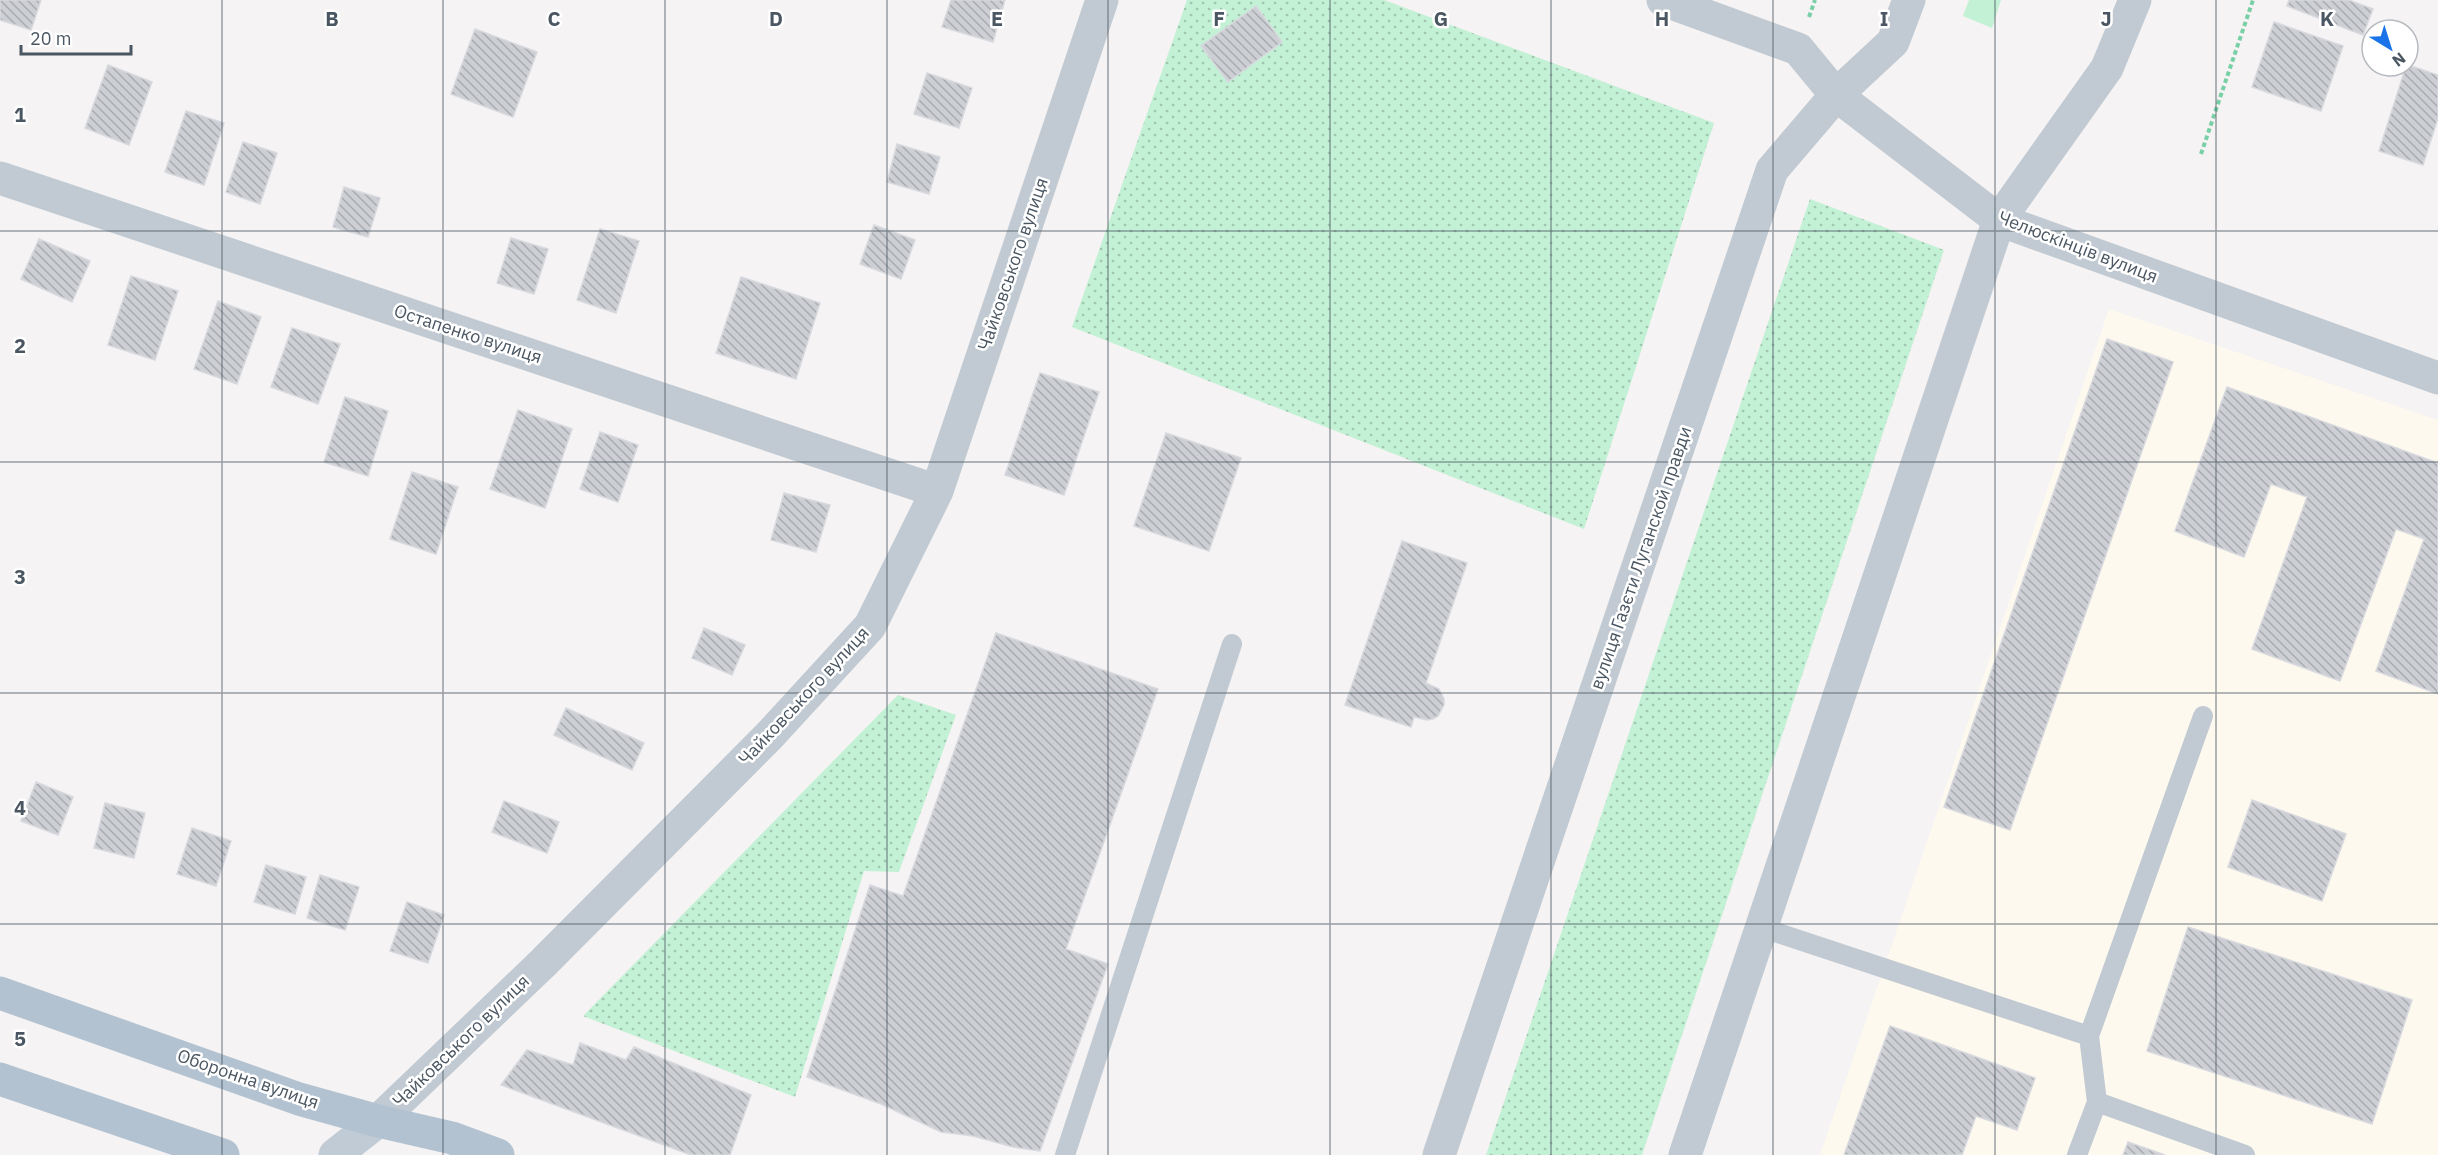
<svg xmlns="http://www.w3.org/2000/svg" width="2438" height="1155" font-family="'IBM Plex Sans',sans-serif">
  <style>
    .commercial { fill: #fdf9ef }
    .grass { fill: #c3f1d5 }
    .park { fill: url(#park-dots) }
    .building { fill: url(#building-back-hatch); stroke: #d7d9de; stroke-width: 1.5 }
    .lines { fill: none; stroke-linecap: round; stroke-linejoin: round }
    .path { stroke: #7ad0a6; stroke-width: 4; stroke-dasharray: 4.5 3; stroke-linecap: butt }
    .service { stroke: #c1cad2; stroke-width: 20 }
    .minor { stroke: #c1cad2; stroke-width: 33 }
    .tertiary { stroke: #c1cad2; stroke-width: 33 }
    .secondary { stroke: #c1cbd6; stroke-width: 33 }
    .primary { stroke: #b3c2d1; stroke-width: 33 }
    .grid { fill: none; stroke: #4a5661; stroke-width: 1.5; stroke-opacity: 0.55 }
    .labels { text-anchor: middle; stroke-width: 5; stroke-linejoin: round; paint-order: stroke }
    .street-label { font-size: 18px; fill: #4a5661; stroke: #fff }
    .grid-label { font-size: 20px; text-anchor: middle; font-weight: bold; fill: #4a5661; stroke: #fff; stroke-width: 5; stroke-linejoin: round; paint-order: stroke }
  </style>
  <defs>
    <pattern id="park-dots" width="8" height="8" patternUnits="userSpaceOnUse" patternTransform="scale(1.5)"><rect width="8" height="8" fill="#c3f1d5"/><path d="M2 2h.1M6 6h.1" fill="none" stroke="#a0c6b0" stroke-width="1.8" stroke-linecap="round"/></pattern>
    <pattern id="building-back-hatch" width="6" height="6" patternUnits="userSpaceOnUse" patternTransform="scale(1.5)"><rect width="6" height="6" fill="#cdcfd5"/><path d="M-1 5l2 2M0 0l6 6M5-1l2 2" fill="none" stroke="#a8abb0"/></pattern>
  </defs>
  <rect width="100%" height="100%" fill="#f5f3f3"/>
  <path class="commercial" d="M2109,309L2438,420V1155H1820Z"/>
  <path class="grass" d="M1969,0H2001L1992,28L1963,16Z"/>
  <path class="park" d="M1187,0H1384L1714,123L1584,529L1072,327Z
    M1810,199L1944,250L1642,1155H1486Z
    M898,695L956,715L899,872L864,871L795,1097L583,1016Z"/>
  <path class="building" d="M0,0H41L31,30L0,20Z
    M951,0H1005L993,42L942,27Z
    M2289,0H2349L2373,9L2363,35L2287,6Z
    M1256,6L1282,42L1228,82L1201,46Z
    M2274,22L2343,46L2321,111L2252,87Z
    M475,29L537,52L513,117L451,94Z
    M108,65L152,82L129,145L85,128Z
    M2408,65L2438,75V118L2423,165L2379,151L2406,66Z
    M927,73L972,88L959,128L914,114Z
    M186,111L224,123L204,185L165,172Z
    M243,142L277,153L260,204L226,192Z
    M897,144L940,157L929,194L887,182Z
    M344,187L380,198L368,237L333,227Z
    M874,225L915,240L901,279L860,264Z
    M600,229L639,241L616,313L577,300Z
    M511,238L548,249L534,294L497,283Z
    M39,239L90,261L72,302L21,279Z
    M131,276L178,291L155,360L108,345Z
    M741,277L820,303L796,379L716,353Z
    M218,301L261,317L237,384L194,369Z
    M292,328L340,344L318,404L271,387Z
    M2107,339L2173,362L2010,830L1944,807Z
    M1040,373L1099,392L1064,495L1005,475Z
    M2227,387L2438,463V694L2376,671L2424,539L2396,529L2340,681L2252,649L2307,497L2271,484L2244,557L2175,531Z
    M345,397L388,411L368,476L324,462Z
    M518,410L572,429L545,508L490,489Z
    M600,432L638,445L618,502L580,489Z
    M1166,433L1241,458L1209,551L1134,526Z
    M412,472L458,487L436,554L390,539Z
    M784,493L830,505L816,552L771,540Z
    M1402,541L1467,563L1426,683L1439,689L1444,699V705L1438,716L1433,719L1427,720L1414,717L1411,727L1345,705Z
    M704,628L745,645L732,675L692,658Z
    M996,633L1158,689L1066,949L1108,964L1040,1151L1013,1147L973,1136L941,1132L881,1104L807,1077L870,885L903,896Z
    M566,708L644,743L632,770L554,735Z
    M36,782L73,797L58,835L21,821Z
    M2252,800L2346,834L2322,901L2228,867Z
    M504,801L559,822L547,853L492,832Z
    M105,803L145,813L134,858L94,848Z
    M192,828L231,841L216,886L177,874Z
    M266,865L306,877L295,914L254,902Z
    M320,875L359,887L345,930L307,918Z
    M407,902L444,915L428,963L390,951Z
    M2188,927L2412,1000L2372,1124L2147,1051Z
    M1890,1026L2035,1078L2017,1130L1976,1116L1962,1155H1844Z
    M580,1043L626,1060L634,1047L751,1095L730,1155H691L501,1085L527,1050L573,1065Z
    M2128,1142L2165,1155H2123Z"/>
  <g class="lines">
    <path class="path" d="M1809,17L1815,0
      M2201,154L2253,0"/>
    <path class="service" d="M1763,928L2089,1036L2097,1102L2245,1155
      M2089,1036L2203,716
      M1065,1155L1232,644
      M2077,1155L2097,1102"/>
    <path class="minor" d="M0,178L937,491
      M378,1121L543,963L769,736L870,626L937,491L1102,0"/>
    <path class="tertiary" d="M1663,0L1798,49L1836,95L1999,220L2438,378
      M1439,1155L1772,170L1836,95L1893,42L1909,0
      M1685,1155L1999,220L2107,68L2135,0"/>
    <path class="secondary" d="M335,1155L378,1121"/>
    <path class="primary" d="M0,993L299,1099L378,1121L452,1138L498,1155
      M0,1079L223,1155"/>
  </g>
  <path class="grid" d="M222,0V1155M443,0V1155M665,0V1155M887,0V1155M1108,0V1155M1330,0V1155M1551,0V1155M1773,0V1155M1995,0V1155M2216,0V1155M0,231H2438M0,462H2438M0,693H2438M0,924H2438"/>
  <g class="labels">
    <g class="street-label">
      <text transform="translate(2078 247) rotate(21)" y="6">Челюскінців вулиця</text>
      <text transform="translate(1013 264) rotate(-71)" y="6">Чайковського вулиця</text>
      <text transform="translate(468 334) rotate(18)" y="6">Остапенко вулиця</text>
      <text transform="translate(1641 558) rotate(-71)" y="6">вулиця Газєти Луганской правди</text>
      <text transform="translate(804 696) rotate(-47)" y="6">Чайковського вулиця</text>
      <text transform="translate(461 1041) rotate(-44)" y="6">Чайковського вулиця</text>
      <text transform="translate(248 1079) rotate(19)" y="6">Оборонна вулиця</text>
    </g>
  </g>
  <g class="grid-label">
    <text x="332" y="26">B</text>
    <text x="554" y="26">C</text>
    <text x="776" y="26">D</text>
    <text x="997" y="26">E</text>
    <text x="1219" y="26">F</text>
    <text x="1441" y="26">G</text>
    <text x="1662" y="26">H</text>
    <text x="1884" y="26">I</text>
    <text x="2106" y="26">J</text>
    <text x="2327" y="26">K</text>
    <text x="20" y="122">1</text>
    <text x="20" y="353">2</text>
    <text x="20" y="584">3</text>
    <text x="20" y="815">4</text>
    <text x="20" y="1046">5</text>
  </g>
  <g transform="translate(2390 48) rotate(142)"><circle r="28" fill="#ffffff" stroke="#b7bbc0" stroke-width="1.5"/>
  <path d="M0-4.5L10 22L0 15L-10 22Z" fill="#1a73e8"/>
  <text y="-9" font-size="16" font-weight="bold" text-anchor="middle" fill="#4a5661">N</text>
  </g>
  <path d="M21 45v9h110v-9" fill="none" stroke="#4a5661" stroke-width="3"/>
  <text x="30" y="45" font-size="18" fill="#4a5661" stroke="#ffffff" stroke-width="4.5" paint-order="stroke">20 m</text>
</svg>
